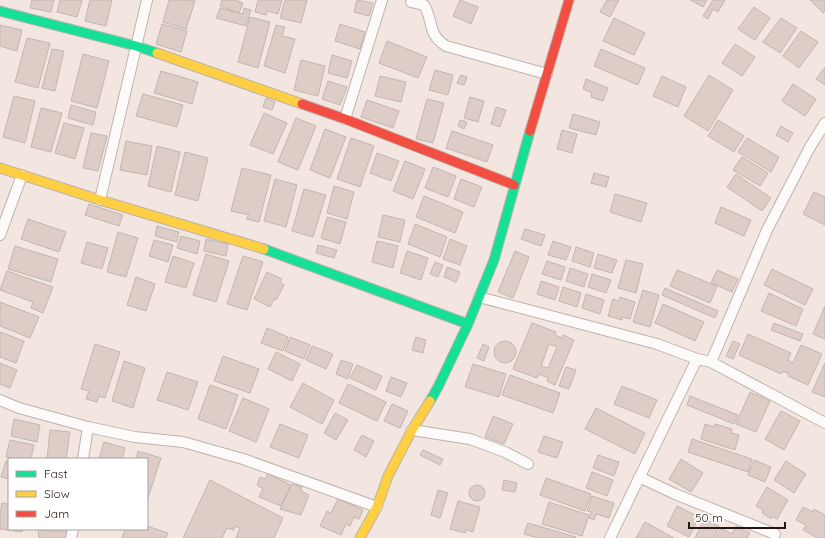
<svg xmlns="http://www.w3.org/2000/svg" width="825" height="538" font-family="Quicksand,sans-serif">
  <style>
    .building { fill: #decdc7; stroke: #c2b6b1; fill-rule: evenodd }
    .lines { fill: none; stroke-linecap: round; stroke-linejoin: round }
    .street-casing { stroke: #beb2ad; stroke-width: 12 }
    .fast-casing { stroke: #beb2ad; stroke-width: 11 }
    .slow-casing { stroke: #beb2ad; stroke-width: 11 }
    .jam-casing { stroke: #beb2ad; stroke-width: 11 }
    .street { stroke: #fdfbfa; stroke-width: 10 }
    .fast { stroke: #16e098; stroke-width: 9 }
    .slow { stroke: #ffcf43; stroke-width: 9 }
    .jam { stroke: #f24e42; stroke-width: 9 }
  </style>
  <rect width="100%" height="100%" fill="#f3e6e1"/>
  <path class="building" d="M32,0H54L51,12L30,8Z
    M60,0H82L77,17L57,12Z
    M90,0H112L106,26L85,21Z
    M169,0H190L195,1L186,29L163,22Z
    M222,0H235L243,3L239,13L220,6Z
    M258,0H282L278,14L267,11L266,15L255,12Z
    M285,0H307L301,23L280,18Z
    M357,0L373,3L369,16L354,12Z
    M460,0L478,7L471,24L453,16Z
    M607,0H619L610,17L600,12Z
    M690,0H707L703,7Z
    M713,0H725L718,12L713,9L708,19L703,16Z
    M810,0H825V11L823,13Z
    M754,7L770,18L755,40L738,29Z
    M220,8L243,14L244,8L251,10L246,26L216,18Z
    M250,17L270,22L258,68L238,62Z
    M614,18L645,33L634,55L603,41Z
    M781,18L797,28L780,53L763,42Z
    M162,24L187,31L181,52L156,44Z
    M340,24L365,32L360,49L335,41Z
    M0,25L22,30L17,51L0,46Z
    M276,25L285,27L282,36L295,39L285,73L264,66Z
    M801,31L818,42L799,68L783,56Z
    M27,38L50,43L38,88L15,82Z
    M387,41L427,57L418,78L379,63Z
    M735,44L755,57L742,76L722,63Z
    M52,49L64,51L55,91L42,88Z
    M601,49L645,68L638,85L594,66Z
    M83,54L109,61L97,108L71,101Z
    M332,55L352,61L347,78L328,73Z
    M301,60L325,66L318,96L294,90Z
    M825,67V85L816,79Z
    M435,70L453,75L448,95L429,90Z
    M161,71L198,82L192,104L154,93Z
    M461,75L467,77L464,85L457,83Z
    M709,75L733,90L708,131L684,116Z
    M380,76L406,82L401,102L375,96Z
    M662,76L686,87L678,107L653,96Z
    M586,79L608,88L603,101L591,97L592,93L583,89Z
    M328,81L347,87L340,105L322,99Z
    M793,84L816,99L805,116L782,101Z
    M143,94L183,105L177,127L136,116Z
    M14,96L35,101L25,143L3,137Z
    M470,97L484,101L478,122L464,118Z
    M266,98L275,102L272,110L263,107Z
    M427,99L444,103L433,143L416,139Z
    M367,100L399,111L393,128L361,117Z
    M71,105L96,112L93,125L68,118Z
    M496,107L506,110L500,127L491,124Z
    M41,108L62,113L51,152L31,147Z
    M264,113L287,123L273,154L250,145Z
    M573,114L600,122L596,135L569,128Z
    M296,118L316,126L298,170L278,162Z
    M460,120L467,122L464,129L458,126Z
    M718,120L744,136L734,152L708,136Z
    M64,123L84,128L75,159L55,153Z
    M781,126L793,133L788,142L776,135Z
    M325,129L346,137L330,178L310,170Z
    M562,130L577,134L572,153L557,149Z
    M452,131L493,145L487,162L446,148Z
    M91,133L107,136L98,171L83,168Z
    M351,138L374,146L360,187L337,179Z
    M747,138L779,157L771,172L738,152Z
    M126,141L152,146L147,175L120,170Z
    M157,146L180,152L171,192L148,186Z
    M185,152L208,158L198,201L175,195Z
    M377,153L399,161L391,181L370,173Z
    M742,157L768,173L760,186L733,170Z
    M405,161L425,169L413,199L393,191Z
    M433,167L456,176L448,197L425,188Z
    M242,168L271,175L259,222L246,219L249,215L231,211Z
    M594,173L609,177L606,187L591,183Z
    M736,174L771,198L762,211L727,187Z
    M275,179L297,185L286,227L264,221Z
    M461,179L482,187L474,207L454,199Z
    M334,186L354,192L347,219L327,213Z
    M304,189L326,195L313,237L292,231Z
    M814,192L825,197V225L803,214Z
    M615,194L647,203L641,222L610,212Z
    M424,196L463,212L455,233L416,217Z
    M89,204L123,215L119,226L85,215Z
    M721,207L751,220L744,236L715,223Z
    M383,215L405,220L400,242L378,237Z
    M327,217L346,222L340,244L321,238Z
    M28,219L66,232L59,252L21,239Z
    M415,224L447,237L440,257L408,244Z
    M157,226L179,232L177,242L155,236Z
    M525,229L545,235L541,246L521,239Z
    M118,232L138,238L126,277L107,272Z
    M181,236L200,241L197,254L177,248Z
    M206,239L228,244L226,256L204,251Z
    M450,239L467,246L460,265L443,259Z
    M154,240L173,245L168,262L149,256Z
    M377,241L398,246L393,268L372,262Z
    M553,241L571,247L566,260L548,255Z
    M87,242L108,248L102,269L81,263Z
    M318,245L337,250L334,258L316,253Z
    M15,246L58,259L51,282L8,269Z
    M576,247L594,253L590,267L572,261Z
    M407,251L428,258L421,280L400,273Z
    M515,251L529,257L513,298L498,292Z
    M206,254L229,261L216,302L193,295Z
    M598,254L617,260L612,273L594,268Z
    M173,256L194,263L186,288L165,282Z
    M243,256L263,262L247,310L227,304Z
    M626,260L643,264L636,293L618,288Z
    M547,261L565,267L561,280L542,274Z
    M435,262L443,265L438,277L430,274Z
    M447,267L460,272L456,282L444,277Z
    M570,268L588,274L584,287L566,281Z
    M772,269L813,289L805,305L764,285Z
    M677,270L717,286L710,303L670,286Z
    M717,270L738,279L732,292L711,283Z
    M7,271L53,287L43,313L31,308L33,302L0,290Z
    M267,272L282,279L280,282L284,285L276,300L274,299L270,307L254,299Z
    M592,274L611,280L606,293L588,287Z
    M136,277L155,284L146,311L127,305Z
    M541,281L559,287L555,300L537,294Z
    M563,287L581,293L577,307L559,301Z
    M665,288L718,311L715,318L662,295Z
    M643,290L659,295L650,327L633,322Z
    M769,293L803,309L796,326L761,311Z
    M586,294L604,300L600,314L582,308Z
    M620,297L635,302L630,319L622,317V320L608,316L613,299L619,301Z
    M0,302L39,317L30,338L0,326Z
    M663,304L704,322L695,341L655,323Z
    M825,306V339L813,334Z
    M532,323L556,332L555,335L562,338L563,335L574,340L555,385L547,381L548,378L539,374L537,378L513,369ZM549,344L557,347L548,368L541,366Z
    M774,323L803,334L800,341L771,330Z
    M267,328L288,337L283,351L261,343Z
    M0,332L24,341L16,363L0,357Z
    M748,334L791,353L788,360L793,363L801,345L822,354L808,385L788,376L789,374L783,371L781,374L739,355Z
    M290,337L310,345L304,359L285,351Z
    M416,337L426,340L423,353L412,350Z
    M733,341L740,344L733,359L726,356Z
    M494 352a11 11 0 1 1 22 0a11 11 0 1 1-22 0Z
    M95,344L120,352L105,398L99,396L97,402L86,399L89,391L81,389Z
    M483,344L489,347L484,361L477,358Z
    M312,346L333,354L326,369L306,360Z
    M276,352L300,364L292,381L268,369Z
    M223,356L259,369L250,393L214,381Z
    M341,360L353,364L348,379L336,374Z
    M124,361L145,368L133,408L112,401Z
    M0,363L17,370L10,388L0,384Z
    M825,363V397L812,392Z
    M473,364L506,374L499,397L465,387Z
    M357,365L382,376L376,390L350,378Z
    M566,367L576,370L569,389L559,386Z
    M167,372L198,382L188,410L157,400Z
    M510,375L560,393L553,413L502,395Z
    M391,377L407,383L401,397L386,391Z
    M303,383L334,400L322,424L290,407Z
    M348,384L386,402L377,421L339,403Z
    M210,385L238,395L226,429L198,419Z
    M622,386L657,400L649,418L614,404Z
    M750,392L770,401L756,432L736,424Z
    M690,396L738,415L734,424L687,405Z
    M243,398L269,409L256,442L229,431Z
    M392,404L408,411L400,428L384,421Z
    M596,408L645,433L635,454L585,429Z
    M781,411L800,421L784,450L765,439Z
    M335,413L348,420L336,440L324,433Z
    M493,416L513,424L504,444L485,437Z
    M14,419L40,425L37,442L11,436Z
    M280,424L308,435L299,458L270,447Z
    M705,424L714,427L715,424L732,429L731,433L739,435L735,450L701,439Z
    M50,430L70,432L66,459H47Z
    M362,435L374,441L366,457L354,450Z
    M544,436L563,442L557,458L538,452Z
    M692,439L752,459L748,472L688,452Z
    M10,440L34,445L31,459H17L6,457Z
    M104,442L125,448L122,459H99Z
    M423,450L443,459L440,465L420,455Z
    M138,451L161,458L147,501V459H136Z
    M598,455L619,462L614,476L593,468Z
    M681,459L703,473L691,492L669,479Z
    M754,460L771,467L765,482L748,475Z
    M6,461L9,462V479L1,477Z
    M786,461L806,474L794,493L774,480Z
    M592,472L613,480L607,496L586,488Z
    M268,474L291,485L281,506L259,497L263,489L257,485L260,477L265,479Z
    M546,478L591,494L585,511L540,495Z
    M210,480L283,518L274,538H236L240,528L234,526V530L227,528L222,538H183Z
    M504,480L517,483L515,492L502,490Z
    M292,484L302,487L301,491L309,495L301,515L280,509Z
    M469 493a8 8 0 1 1 16 0a8 8 0 1 1-16 0Z
    M767,487L788,500L777,519L772,516L771,519L762,513L763,510L756,506Z
    M438,490L448,493L440,518L431,515Z
    M592,496L614,503L609,518L596,514L594,520L589,518L591,512L587,511Z
    M338,499L363,510L359,519L354,517L350,526L346,524L341,535L320,526L327,511L331,513Z
    M458,501L480,507L473,532L466,530L465,533L450,529Z
    M549,502L589,515L582,536L542,524Z
    M2,503L9,504V529H23L22,532L0,529V509H1Z
    M677,506L699,517L689,537L667,526Z
    M803,507L813,512L814,509L825,515V538H818L803,530L806,525L796,520Z
    M704,519L719,526L714,538H695Z
    M645,522L674,538H636Z
    M528,523L576,537V538H538L524,534Z
    M147,526L168,533L166,538H122L125,529H147Z
    M736,526L750,533L747,538H716L721,528L732,534Z
    M38,529H52V531H68V538H39Z"/>
  <g class="lines">
    <g class="street-casing">
      <path id="street" d="M411,2L424,5C430,14 430,25 434,34C437,39 441,43 446,46L547,74
        M345,119L382,0
        M100,200L147,0
        M0,235L22,175
        M479,297L657,344L697,359L711,362L825,423
        M711,362L767,230L810,147L825,123
        M0,400L19,408L88,427L135,437L183,442L243,459L377,507
        M412,430L470,439L505,452L528,464
        M83,459L88,427
        M639,477L675,494L775,534
        M71,538L73,529
        M610,538L697,359"/>
    </g>
    <g class="fast-casing">
      <path id="fast" d="M0,11L136,46L157,53
        M264,249L468,324
        M430,401L438,387L468,324L494,260L530,131"/>
    </g>
    <g class="slow-casing">
      <path id="slow" d="M157,53L302,104
        M0,168L100,200L264,249
        M360,538L377,507L388,476L412,430L430,401"/>
    </g>
    <g class="jam-casing">
      <path id="jam" d="M302,104L345,119L514,185
        M530,131L569,0"/>
    </g>
    <use href="#street" class="street"/>
    <use href="#fast" class="fast"/>
    <use href="#slow" class="slow"/>
    <use href="#jam" class="jam"/>
  </g>
  <rect x="8" y="458" width="140" height="72" fill="#ffffff" stroke="#a7a2a0"/>
  <rect x="16" y="471" width="20" height="6" fill="#16e098" stroke="#a7a2a0"/>
  <text x="44" y="478" font-size="12" fill="#241712">Fast</text>
  <rect x="16" y="491" width="20" height="6" fill="#ffcf43" stroke="#a7a2a0"/>
  <text x="44" y="498" font-size="12" fill="#241712">Slow</text>
  <rect x="16" y="511" width="20" height="6" fill="#f24e42" stroke="#a7a2a0"/>
  <text x="44" y="518" font-size="12" fill="#241712">Jam</text>
  <path d="M689 522v6h96v-6" fill="none" stroke="#241712" stroke-width="2"/>
  <text x="695" y="522" font-size="12" fill="#241712" stroke="#ffffff" stroke-width="3" paint-order="stroke">50 m</text>
</svg>
